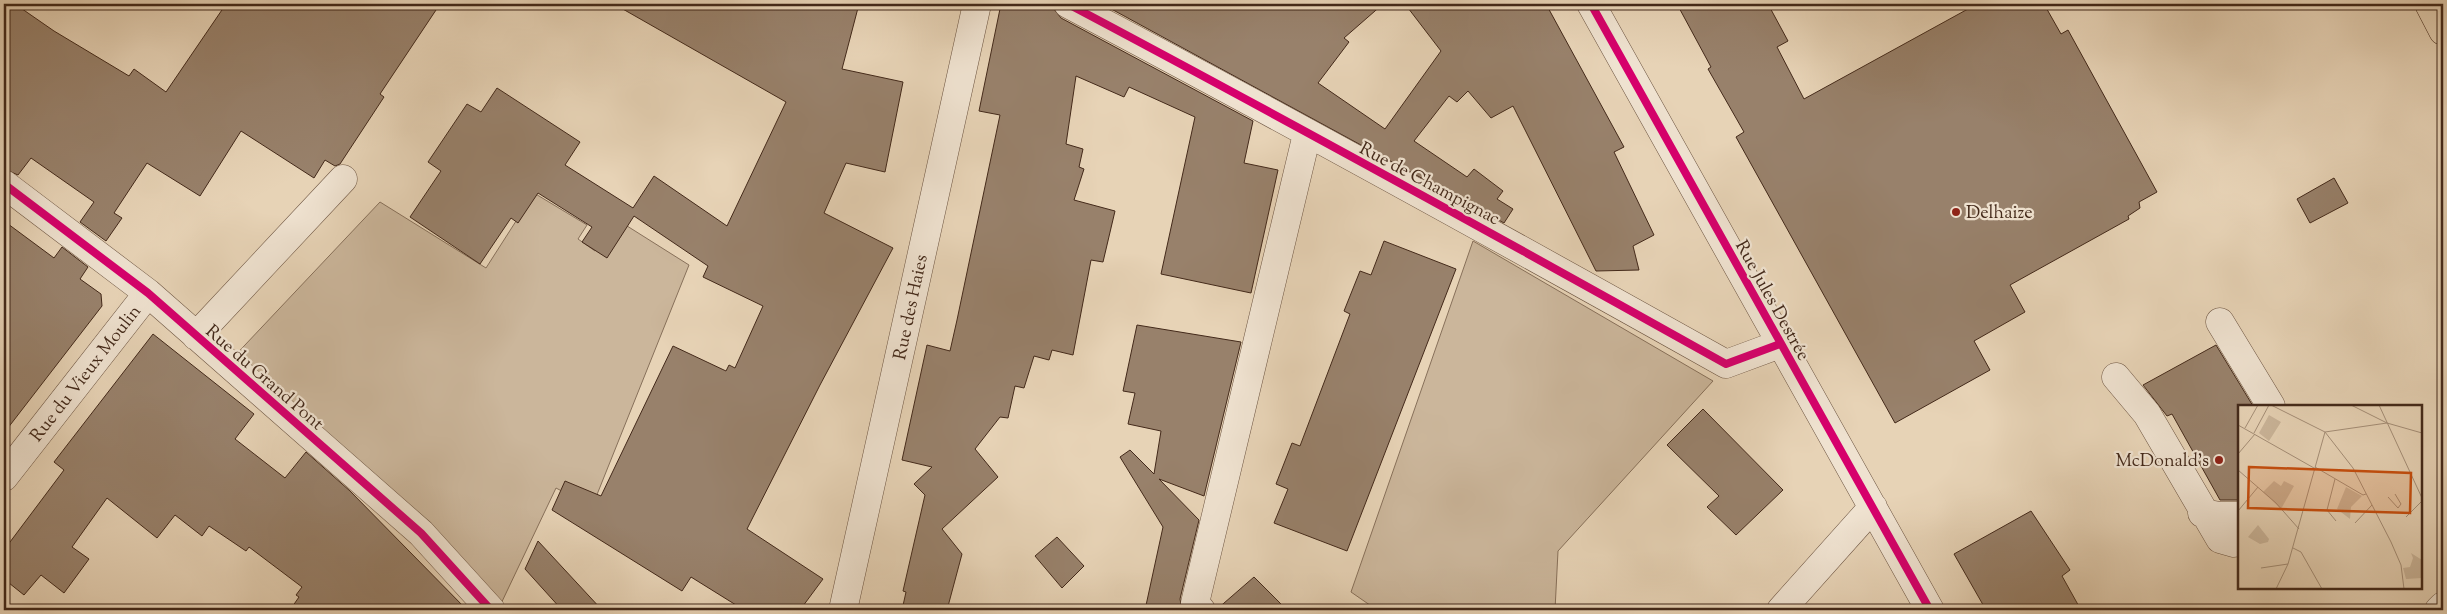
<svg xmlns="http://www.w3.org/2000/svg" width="2447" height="614" font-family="'Sorts Mill Goudy',serif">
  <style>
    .green { fill: #cbb69b; stroke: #87705a }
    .building { fill: #98816b; stroke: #43291a }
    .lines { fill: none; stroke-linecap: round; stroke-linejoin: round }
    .minor-casing { stroke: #6c5441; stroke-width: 29 }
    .major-casing { stroke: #43291a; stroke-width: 29 }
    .minor { stroke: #efe2d0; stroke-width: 28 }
    .major { stroke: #e7d3b6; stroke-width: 28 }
    .cycleway-casing { stroke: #efe2d0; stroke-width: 11 }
    .cycleway { stroke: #d6006c; stroke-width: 8 }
    .poi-dot { fill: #8f2418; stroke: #efe2d0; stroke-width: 2 }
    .labels { text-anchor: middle; stroke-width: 4.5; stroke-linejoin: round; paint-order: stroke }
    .street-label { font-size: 18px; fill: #43291a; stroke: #efe2d0 }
    .poi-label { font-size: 18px; fill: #43291a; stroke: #efe2d0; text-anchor: start }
    .inset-road { fill: none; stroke: #a58f78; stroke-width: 1 }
    .view { fill: #c74f0f; fill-opacity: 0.15; stroke: #c74f0f; stroke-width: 2.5 }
    .inset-edge { fill: none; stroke: #43291a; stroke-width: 2.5 }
  </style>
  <rect width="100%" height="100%" fill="#e7d3b6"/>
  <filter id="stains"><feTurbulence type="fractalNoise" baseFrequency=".004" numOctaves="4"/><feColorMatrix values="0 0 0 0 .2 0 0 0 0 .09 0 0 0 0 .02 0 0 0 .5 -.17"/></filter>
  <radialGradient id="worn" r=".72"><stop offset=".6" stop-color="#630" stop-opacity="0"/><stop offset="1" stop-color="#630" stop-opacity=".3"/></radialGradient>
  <path class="green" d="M534,193L587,225L578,239L595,251L616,219L689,265L592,507L556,488L498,610L228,363L380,202L486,268Z
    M1473,241L1713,381L1558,551L1555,610H1377L1351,592Z"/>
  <path class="building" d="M4,4H15L54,31L129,76L134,69L166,92L226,4H440L380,94L384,97L340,164L335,166L325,160L314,178L241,131L200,196L147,163L114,213L122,218L106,241L80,222L94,202L31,158L18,175L4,169Z
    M614,4H859L842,69L903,82L885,172L846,163L824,213L893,248L820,385L747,529L823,579L800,610H744L691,577L682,591L552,510L565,481L601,496L673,346L726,371L729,365L735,368L763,306L703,277L708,266L634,216L607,258L582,242L592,227L538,193L518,223L511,218L480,264L410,217L441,171L428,162L467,104L481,112L497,88L580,142L565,165L633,208L654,176L727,226L786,102Z
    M1001,4H1043L1054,9L1061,18L1253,121L1244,163L1278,170L1251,293L1161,274L1195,117L1129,87L1124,97L1076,76L1066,144L1083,149L1079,167L1084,169L1074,200L1115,211L1103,262L1091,260L1073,355L1052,350L1049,360L1034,356L1024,388L1015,386L1008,418L1000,417L975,449L998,477L942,529L962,554L947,610H902L906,592L903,591L925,495L914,484L932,467L902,460L927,345L950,351L957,320L1000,115L979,111Z
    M1105,4H1383L1344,38L1349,42L1318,83L1385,129L1441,51L1405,4H1546L1624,147L1614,152L1654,235L1633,246L1639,270L1596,271L1513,106L1491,118L1468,91L1457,102L1449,96L1414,141L1467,177L1474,169L1503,191L1497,199L1513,209L1504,223L1104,5Z
    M1677,4H1768L1788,41L1777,47L1804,99L1977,4H2044L2061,34L2068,30L2157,192L2139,202L2140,208L2128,216L2129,219L2010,285L2025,312L1974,341L1990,370L1895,423L1736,137L1744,132L1708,69L1711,67Z
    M2334,178L2348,203L2310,223L2297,199Z
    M4,221L54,258L62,247L88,267L80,279L101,294L102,306L4,433Z
    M1384,241L1456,269L1347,551L1274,523L1288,489L1276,484L1292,443L1300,446L1350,314L1344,311L1360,271L1371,275Z
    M1137,325L1241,342L1204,496L1159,479L1199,520L1180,599L1182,610H1145L1163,527L1120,457L1130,450L1154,474L1161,431L1128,424L1135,393L1123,391Z
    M153,334L254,414L235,439L285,478L306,452L350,491L467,610H290L299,597L296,595L302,587L249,547L246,551L209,526L202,536L175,515L157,538L107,498L72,547L89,559L64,593L41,575L24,595L4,579V550L64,470L54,462Z
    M2216,345L2253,406H2240V500H2220L2172,414L2167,416L2143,385Z
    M1703,409L1783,490L1736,535L1707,507L1719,496L1667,445Z
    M2031,511L2070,570L2062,576L2081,610H1986L1954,554Z
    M1057,537L1084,566L1062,588L1035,556Z
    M538,541L602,610H562L525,569Z
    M1254,577L1287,610H1216Z"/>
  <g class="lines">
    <g class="minor-casing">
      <path id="minor" d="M1068,4C1289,121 1508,242 1726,364L1780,344
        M1591,4L1930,610
        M4,184L148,293L421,533L491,610
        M2220,322L2271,406
        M196,336L343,179
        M2116,377L2147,414L2220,539L2234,543L2240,541
        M4,477L148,293
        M2202,513L2220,516H2240
        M843,610L977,4
        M1201,610L1195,603L1307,134
        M1781,610L1873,507
        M2439,610L2443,606"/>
    </g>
    <g class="major-casing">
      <path id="major" d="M2429,4L2443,31"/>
    </g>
    <use href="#minor" class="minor"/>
    <use href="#major" class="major"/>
    <g class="cycleway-casing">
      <path id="cycleway" d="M1068,4C1289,121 1508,242 1726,364L1780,344
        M1591,4L1930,610
        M4,184L148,293L421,533L491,610"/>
    </g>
    <use href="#cycleway" class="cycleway"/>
  </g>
  <g class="poi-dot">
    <circle cx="1956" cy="212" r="5"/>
    <circle cx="2219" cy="460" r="5"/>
  </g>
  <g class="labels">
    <g class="street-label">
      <text transform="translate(1430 183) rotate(28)" y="6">Rue de Champignac</text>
      <text transform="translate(1773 300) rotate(61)" y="6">Rue Jules Destrée</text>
      <text transform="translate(910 307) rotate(-78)" y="6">Rue des Haies</text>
      <text transform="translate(85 373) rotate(-52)" y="6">Rue du Vieux Moulin</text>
      <text transform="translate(265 377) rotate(41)" y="6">Rue du Grand Pont</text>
    </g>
    <g class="poi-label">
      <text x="1966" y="218">Delhaize</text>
      <text x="2209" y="466" text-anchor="end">McDonald's</text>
    </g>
  </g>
  <g transform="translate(2238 405)">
    <rect width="184" height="184" fill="#e7d3b6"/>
    <path d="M31,10L43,17L31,36L21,28ZM36,76L43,81L46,76L56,81L43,104L25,87ZM108,82L124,91L113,102L112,114L99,104ZM20,120L31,134L30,137L22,139L10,132ZM173,148L184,155V173L168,174L165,163L172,162L175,153Z" fill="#cbb69b"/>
    <path class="inset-road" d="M33,0L87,27L149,18M113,0L149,18L184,28M141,0L184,93M0,20L76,63M7,23L20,0M87,27L115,63L153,137L163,160L166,184M16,28L31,0M0,49L17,29M77,62L125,90L128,89M0,65L38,98L61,124M97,74L89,105L98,116M150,92L160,103L163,99L157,89M0,106L20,82M168,112L184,96M117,118L134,100M55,143L63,147L84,184M23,163L50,159M38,184L50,159L87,27"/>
    <path class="view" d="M11,62L173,68L172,108L10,103Z"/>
    <rect width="184" height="184" class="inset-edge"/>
  </g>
  <rect width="2447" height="614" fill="none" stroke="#e7d3b6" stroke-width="20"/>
  <rect x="5" y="5" width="2437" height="604" fill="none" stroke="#43291a" stroke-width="2.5"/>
  <rect x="10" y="10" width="2427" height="594" fill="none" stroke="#43291a"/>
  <rect width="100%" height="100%" filter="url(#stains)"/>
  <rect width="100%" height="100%" fill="url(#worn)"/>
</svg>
